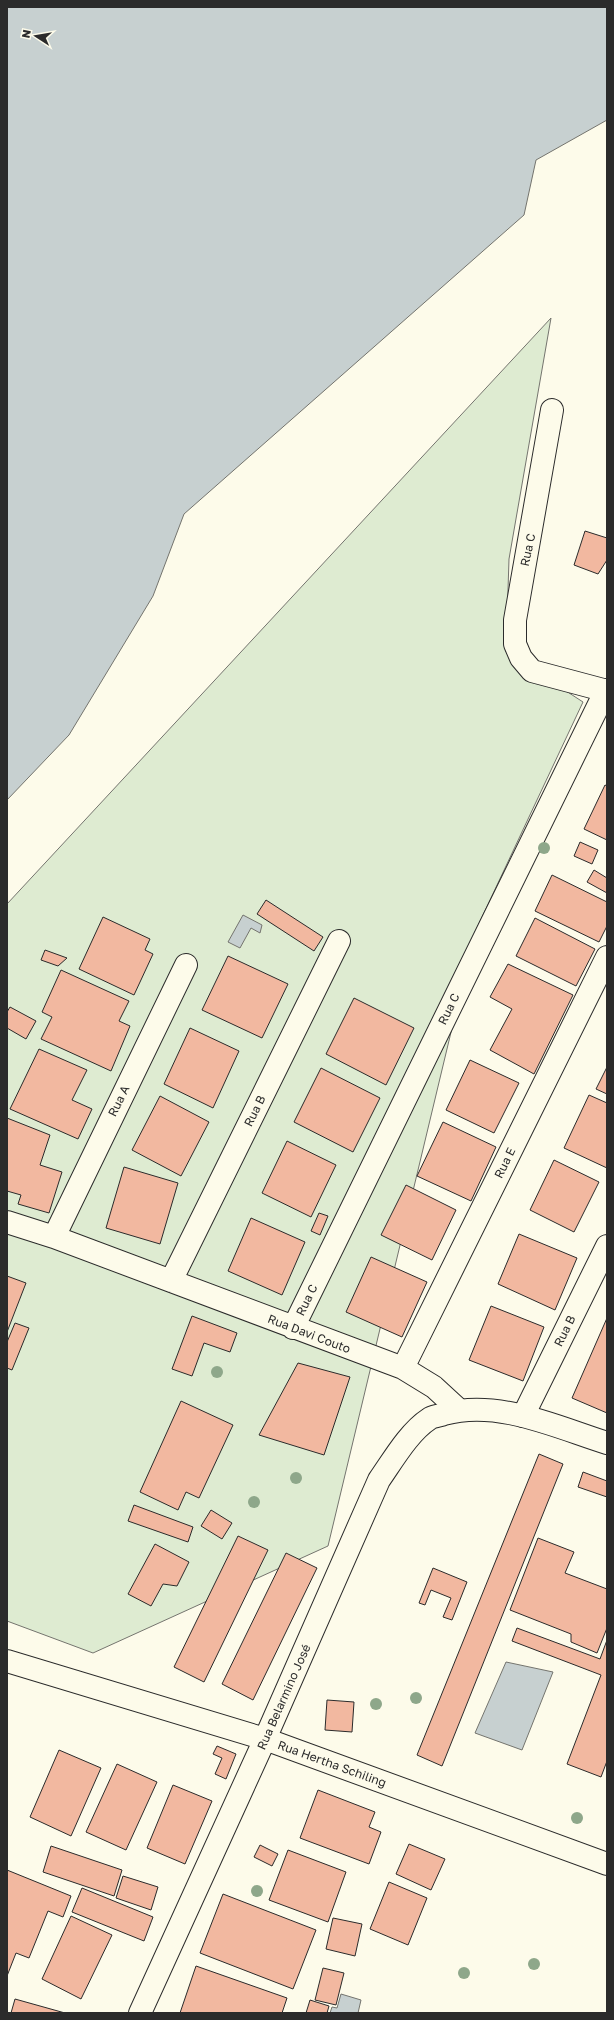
<svg xmlns="http://www.w3.org/2000/svg" width="614" height="2020" font-family="'Golos Text',sans-serif">
  <style>
    .green { fill: #deebd1; stroke: #74746e }
    .water { fill: #c7d0d0; stroke: #74746e }
    .building { fill: #f2b8a0; stroke: #2b2b2b }
    .lines { fill: none; stroke-linecap: round; stroke-linejoin: round }
    .street-casing { stroke: #2b2b2b; stroke-width: 24 }
    .secondary-casing { stroke: #2b2b2b; stroke-width: 24 }
    .street { stroke: #fdfbea; stroke-width: 22 }
    .secondary { stroke: #fdfbea; stroke-width: 22 }
    .tree { fill: #8ea78a }
    .labels { text-anchor: middle; stroke-width: 3; stroke-linejoin: round; paint-order: stroke }
    .street-label { font-size: 12px; fill: #2b2b2b; stroke: #fdfbea }
  </style>
  <rect width="100%" height="100%" fill="#fdfbea"/>
  <path class="green" d="M551,318L509,559L506,652L583,702L475,932L328,1546L93,1653L7,1621V904Z"/>
  <path class="water" d="M7,7H607V120L536,160L524,215L184,514L153,596L69,735L7,800Z
    M243,915L262,925L260,933L251,928L240,948L228,942Z
    M506,1662L553,1672L522,1750L475,1733Z
    M341,1994L361,2000L358,2013H330L332,2007L337,2008Z"/>
  <path class="building" d="M585,531L607,538V560L598,574L574,565Z
    M605,785L607,786V840L584,829Z
    M580,842L598,850L592,864L574,856Z
    M594,870L607,878V893L587,882Z
    M552,875L607,902V926L599,942L535,911Z
    M266,900L323,937L314,951L257,914Z
    M103,917L150,939L145,950L153,954L134,995L79,969Z
    M535,918L595,949L576,986L516,956Z
    M45,950L67,958L58,966L41,960Z
    M228,956L288,984L262,1038L202,1010Z
    M508,964L573,995L534,1074L490,1050L512,1009L490,997Z
    M61,970L129,1001L119,1021L130,1026L111,1071L41,1039L52,1017L42,1012Z
    M354,998L414,1028L386,1085L326,1054Z
    M10,1007L36,1021L26,1039L7,1028V1012Z
    M190,1028L239,1051L213,1108L164,1084Z
    M39,1049L87,1070L72,1100L92,1109L78,1139L10,1109Z
    M470,1060L519,1083L494,1133L446,1110Z
    M607,1067V1094L596,1089Z
    M321,1068L380,1098L353,1152L294,1122Z
    M589,1095L607,1103V1168L564,1148Z
    M160,1096L209,1122L181,1176L132,1150Z
    M7,1118L50,1135L40,1165L62,1172L49,1213L18,1204L21,1195L7,1191Z
    M443,1122L496,1147L471,1201L417,1176Z
    M287,1141L336,1165L311,1217L262,1193Z
    M554,1160L599,1182L574,1232L530,1210Z
    M124,1167L178,1183L160,1244L106,1228Z
    M406,1185L456,1210L432,1260L381,1235Z
    M319,1213L328,1216L320,1235L311,1231Z
    M251,1218L305,1242L282,1295L228,1271Z
    M519,1234L577,1258L555,1310L498,1284Z
    M371,1257L427,1282L402,1337L346,1312Z
    M7,1276L26,1283L7,1332Z
    M491,1306L544,1327L523,1381L469,1360Z
    M192,1316L237,1333L230,1352L204,1343L192,1376L172,1369Z
    M607,1318V1413L572,1398Z
    M15,1323L29,1328L12,1370L7,1368V1342Z
    M298,1363L350,1377L324,1455L259,1435Z
    M181,1401L233,1425L199,1498L186,1492L178,1510L140,1492Z
    M539,1454L563,1464L442,1766L417,1755Z
    M583,1472L607,1481V1497L578,1487Z
    M134,1505L193,1527L188,1542L128,1521Z
    M211,1510L232,1523L222,1539L201,1526Z
    M238,1536L268,1550L204,1682L174,1667Z
    M538,1538L574,1552L565,1573L607,1589V1628L597,1653L571,1642V1634L510,1610Z
    M155,1544L189,1562L177,1586L163,1584L151,1606L128,1594Z
    M286,1553L317,1568L253,1700L222,1684Z
    M433,1568L467,1582L452,1620L443,1617L451,1598L431,1590L425,1605L419,1603Z
    M517,1628L600,1659L607,1640V1761L601,1777L567,1764L601,1675L512,1641Z
    M327,1700L354,1702L352,1732L325,1730Z
    M217,1746L236,1754L226,1779L215,1774L222,1758L213,1754Z
    M59,1750L101,1768L71,1836L30,1817Z
    M117,1764L157,1782L126,1850L86,1832Z
    M173,1785L212,1801L185,1864L147,1848Z
    M318,1790L375,1812L369,1827L381,1832L369,1864L300,1838Z
    M409,1844L445,1859L431,1890L396,1874Z
    M260,1845L278,1854L272,1866L254,1857Z
    M51,1846L122,1870L114,1896L43,1872Z
    M288,1850L346,1872L328,1922L269,1900Z
    M7,1870L71,1896L63,1917L48,1911L29,1958L16,1953L7,1976Z
    M123,1876L158,1887L151,1910L116,1898Z
    M389,1882L427,1898L408,1945L370,1929Z
    M82,1888L153,1917L144,1941L72,1912Z
    M223,1894L316,1930L293,1989L200,1953Z
    M71,1916L112,1935L81,1999L42,1979Z
    M333,1918L362,1924L355,1956L326,1949Z
    M196,1966L287,1998L282,2013H180Z
    M323,1968L344,1973L336,2005L315,2000Z
    M15,1999L65,2013H11Z
    M310,2000L329,2006L327,2013H306Z"/>
  <g class="lines">
    <g class="street-casing">
      <path id="street" d="M552,410L515,620V644L521,658L532,671L607,691
        M7,1222L54,1237L403,1368L434,1387L459,1410
        M54,1237L186,965
        M171,1281L339,941
        M293,1328L606,690
        M403,1368L607,957
        M523,1416L607,1246
        M7,1661L265,1739L607,1864"/>
    </g>
    <g class="secondary-casing">
      <path id="secondary" d="M140,2013L265,1739L379,1480C393,1460 409,1432 429,1419C433,1416 440,1416 444,1414C498,1399 556,1427 607,1443"/>
    </g>
    <use href="#street" class="street"/>
    <use href="#secondary" class="secondary"/>
  </g>
  <g class="tree">
    <circle cx="544" cy="848" r="6"/>
    <circle cx="217" cy="1372" r="6"/>
    <circle cx="296" cy="1478" r="6"/>
    <circle cx="254" cy="1502" r="6"/>
    <circle cx="416" cy="1698" r="6"/>
    <circle cx="376" cy="1704" r="6"/>
    <circle cx="577" cy="1818" r="6"/>
    <circle cx="257" cy="1891" r="6"/>
    <circle cx="534" cy="1964" r="6"/>
    <circle cx="464" cy="1973" r="6"/>
  </g>
  <g class="labels">
    <g class="street-label">
      <text transform="translate(528 550) rotate(-78)" y="4">Rua C</text>
      <text transform="translate(449 1009) rotate(-64)" y="4">Rua C</text>
      <text transform="translate(119 1101) rotate(-64)" y="4">Rua A</text>
      <text transform="translate(255 1111) rotate(-64)" y="4">Rua B</text>
      <text transform="translate(505 1163) rotate(-64)" y="4">Rua E</text>
      <text transform="translate(307 1300) rotate(-64)" y="4">Rua C</text>
      <text transform="translate(565 1331) rotate(-64)" y="4">Rua B</text>
      <text transform="translate(309 1334) rotate(21)" y="4">Rua Davi Couto</text>
      <text transform="translate(284 1697) rotate(-66)" y="4">Rua Belarmino José</text>
      <text transform="translate(332 1764) rotate(20)" y="4">Rua Hertha Schiling</text>
    </g>
  </g>
  <rect width="614" height="2020" fill="none" stroke="#2b2b2b" stroke-width="16"/>
  <g transform="translate(36 36) rotate(282)" stroke="#fdfbea" stroke-width="3" paint-order="stroke">
  <path d="M0-3L7 15L0 10L-7 15Z" fill="#2b2b2b"/>
  <text y="-6" font-size="11" font-weight="bold" text-anchor="middle" fill="#2b2b2b">N</text>
  </g>
</svg>
